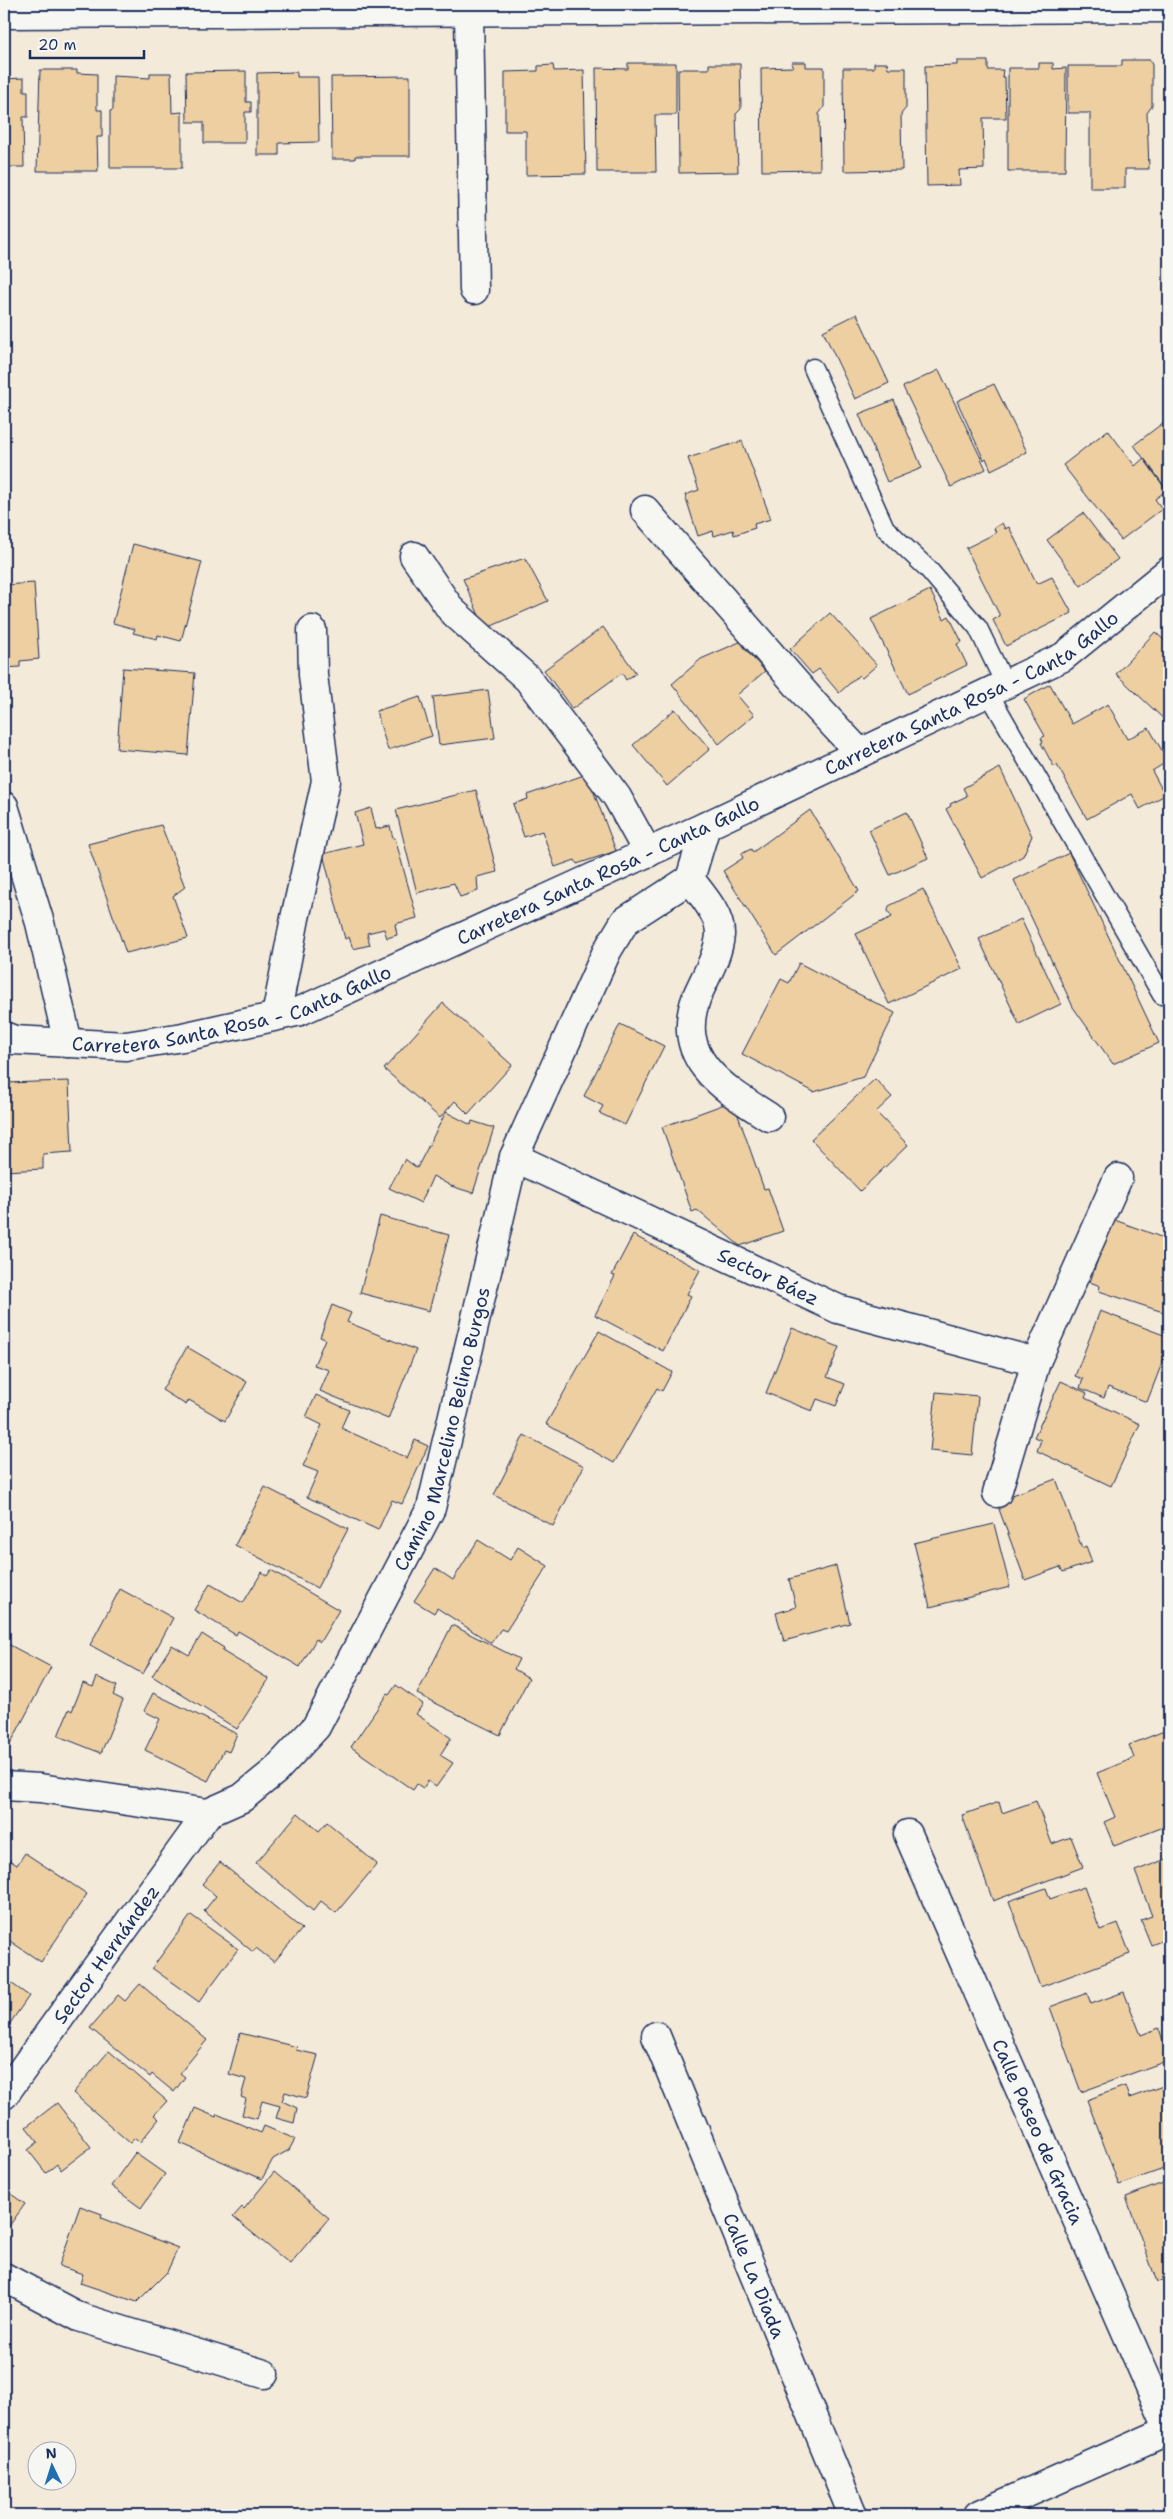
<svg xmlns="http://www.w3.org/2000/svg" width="1173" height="2519" font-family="'Shantell Sans',sans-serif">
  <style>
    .building { fill: #eecfa1; stroke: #1b2f5e }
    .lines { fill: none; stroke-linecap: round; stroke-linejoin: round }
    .service-casing { stroke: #1b2f5e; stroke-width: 21 }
    .minor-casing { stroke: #1b2f5e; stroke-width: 31 }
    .service { stroke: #f6f6f2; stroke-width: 18 }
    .minor { stroke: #f6f6f2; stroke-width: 28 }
    .labels { text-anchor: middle; stroke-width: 4.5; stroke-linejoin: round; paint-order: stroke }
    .street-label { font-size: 19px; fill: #1b2f5e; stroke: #f6f6f2 }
  </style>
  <rect width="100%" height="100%" fill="#f4eada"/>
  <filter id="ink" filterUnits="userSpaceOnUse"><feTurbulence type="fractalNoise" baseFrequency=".02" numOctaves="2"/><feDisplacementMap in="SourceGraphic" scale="10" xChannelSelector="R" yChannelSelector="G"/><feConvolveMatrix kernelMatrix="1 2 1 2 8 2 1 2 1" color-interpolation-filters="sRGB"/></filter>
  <g filter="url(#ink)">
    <path class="building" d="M1122,60H1150L1152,65V106L1147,113L1149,169H1125V188H1090V113H1068V66H1122Z
      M957,61H988V70H1003L1002,77H1005L1006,118H983L984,169L959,170L960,185L927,186L925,66L957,65Z
      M792,62H806V67H824V107L819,114L820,170L762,171L761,68L793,67Z
      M628,63H676V115H655L656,172H597L596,68L628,69Z
      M874,63H887L888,68H906V108L901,114L902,170L844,171L843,68H874Z
      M1039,63H1053V69L1066,68L1065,171H1008V68H1039Z
      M709,64H740L741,109L736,114L738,172L679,173L678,69H709Z
      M553,65L554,71L584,70L586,174L526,175V131H505V72L538,71V66Z
      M40,70H77V73L97,74V110H102V137H97L98,171H37Z
      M246,71V102H251V112H245V143H204V122H187L186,72Z
      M297,72V77H318L319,142L279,143V155H257V73Z
      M150,73H171L172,113L182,112V168H110V111L113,110V76L150,78Z
      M410,76V156H355V159H332L331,77Z
      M24,78V91H28V117H23L24,167H4V79Z
      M857,314L889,383L855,399L823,331Z
      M939,370L986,469L951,487L903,387Z
      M994,384L1027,452L991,470L986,458L984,460L957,401Z
      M894,400L922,468L887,482L859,414Z
      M1168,419L1169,421V494L1134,445Z
      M1108,430L1135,466L1144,458L1167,490L1155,499L1162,509L1121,540L1063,465Z
      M742,441L771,519L754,524L755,528L734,535L733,530L714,536L713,531L698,536L685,495L699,490L688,458Z
      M1083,513L1118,559L1081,586L1047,540Z
      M1002,523L1005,529L1009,527L1037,584L1052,577L1072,613L1006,646L993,620L1000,616L966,548L996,533L994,528Z
      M133,544L202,562L181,641L158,635L157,639L133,633L135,629L113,623Z
      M525,558L548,601L485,629L463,579Z
      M34,583L39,659L20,661V667L4,668V585Z
      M930,590L944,619L949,616L962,642L957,644L967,665L908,694L871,619Z
      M830,613L877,665L862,678L859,675L839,693L819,669L812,674L790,649Z
      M603,627L636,673L626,680L622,673L572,709L544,670Z
      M1155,632L1164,640L1167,636L1169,638V724L1116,674Z
      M742,641L744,646L743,647L765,671L737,695L754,715L719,744L672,684L701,659Z
      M123,668L195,673L188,755L117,749Z
      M1050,684L1072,724L1108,704L1127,739L1149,728L1168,761L1152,771L1165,795L1140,809L1132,794L1087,819L1057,765L1054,767L1041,743L1043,742L1041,738L1045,736L1024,699Z
      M488,690L495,738L439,745L433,697Z
      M420,697L432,736L388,750L376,711Z
      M675,709L710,749L667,786L633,745Z
      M1000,768L1032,836L1023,856L982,878L946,809L951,806L950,804L967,796L963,788Z
      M587,774L616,851L577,864L575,860L555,867L542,831L524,837L513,804L528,799L527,795Z
      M476,790L497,872L477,877L478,891L460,897L454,883L417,893L396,810Z
      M371,808L376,829L390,826L393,838H395L417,918L395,924L397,935L387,938L384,929L367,933L370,945L353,949L349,937L345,939L323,854L363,844L355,813Z
      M810,810L859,891L776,955L723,871L743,858L741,854L751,849L753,852Z
      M907,812L928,858L890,875L869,830Z
      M161,825L185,887L173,896L188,938L126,953L88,844Z
      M1069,853L1159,1043L1113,1064L1073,1007L1014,880Z
      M923,889L962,969L889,1004L856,934L892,917L888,911L889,906Z
      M1021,919L1061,1004L1019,1024L979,939Z
      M799,963L895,1013L863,1077L814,1092L742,1054L781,979L789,983Z
      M443,1003L512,1065L468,1114L455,1101L440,1118L384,1069Z
      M620,1024L664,1046L625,1125L599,1113L603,1106L584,1096Z
      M875,1079L892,1097L876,1112L908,1145L860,1191L811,1139Z
      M69,1081L72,1152L43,1154V1169L4,1171V1083Z
      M733,1101L764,1189L768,1188L783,1231L740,1246L697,1210L692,1212L662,1127Z
      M446,1112L471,1125L472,1121L494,1128L473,1193L451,1186L433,1176L421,1203L389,1188L405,1159L417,1168Z
      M380,1216L449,1235L429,1311L360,1293Z
      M1112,1219L1169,1240V1314L1099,1291L1100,1286L1090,1282Z
      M633,1235L700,1270L687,1294L691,1296L663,1351L595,1315L615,1276L612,1275Z
      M332,1305L351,1313L347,1322L416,1350L388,1419L320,1391L329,1370L314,1365L325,1339L320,1337Z
      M1100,1311L1169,1337V1345L1147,1402L1108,1387L1104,1398L1080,1388L1083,1379L1075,1376Z
      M792,1328L839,1347L827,1377L845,1384L836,1406L817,1399L812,1411L766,1393Z
      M599,1331L672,1372L662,1391L657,1388L614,1463L546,1424Z
      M187,1347L247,1382L225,1421L189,1400L186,1405L162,1390Z
      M1061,1381L1087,1393L1085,1398L1140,1424L1111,1486L1037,1451L1041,1440L1034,1437Z
      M936,1392L978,1396L972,1455L930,1451Z
      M316,1395L349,1410L341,1428L407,1458L415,1440L428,1446L402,1504L392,1500L378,1530L307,1497L318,1472L303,1466L322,1425L306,1417Z
      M524,1435L584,1466L553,1526L494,1495Z
      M1056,1479L1082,1548L1086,1546L1092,1562L1063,1572L1060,1567L1025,1580L996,1501Z
      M265,1487L348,1529L317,1588L235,1545Z
      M994,1524L1010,1587L930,1607L914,1543Z
      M478,1540L510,1560L518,1547L548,1566L506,1631L501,1629L491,1643L437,1608L434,1613L414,1601L435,1568L453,1580Z
      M836,1566L850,1623L784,1641L776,1613L796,1607L789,1579Z
      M271,1570L339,1610L320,1642L316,1639L300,1667L238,1631L236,1635L194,1610L210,1584L243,1603L262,1572L267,1576Z
      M120,1589L173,1618L143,1674L90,1645Z
      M452,1625L519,1659L514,1669L529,1678L500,1735L417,1694Z
      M202,1634L224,1648L222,1651L269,1679L237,1729L152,1676L172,1645L189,1655Z
      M4,1642L51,1667L5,1754L4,1753Z
      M97,1677L117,1686L113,1695L123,1700L101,1753L58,1736L69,1709L72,1711L83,1683L93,1687Z
      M396,1685L423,1704L416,1714L451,1738L440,1755L453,1763L436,1787L428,1781L423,1788L417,1784L413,1790L351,1747L387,1694L389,1695Z
      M153,1693L237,1734L229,1752L224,1750L208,1781L145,1750L160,1719L144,1711Z
      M1169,1729V1825L1114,1846L1104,1822L1115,1817L1097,1773L1134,1758L1129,1745Z
      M1036,1801L1052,1844L1071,1837L1083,1867L993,1901L962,1815L999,1802L1002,1813Z
      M298,1813L319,1831L327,1822L377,1864L336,1913L321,1901L313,1911L256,1863Z
      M25,1853L87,1894L41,1962L4,1937V1868L9,1860L17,1865Z
      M1169,1858V1938L1151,1945L1141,1920L1152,1916L1135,1871Z
      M220,1862L302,1929L274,1962L256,1948L253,1952L204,1911L216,1896L202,1884Z
      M1084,1887L1100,1930L1118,1923L1130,1954L1040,1987L1009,1901L1046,1888L1050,1899Z
      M191,1915L238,1949L199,2002L152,1968Z
      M4,1978L29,1996L4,2032Z
      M140,1984L207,2040L180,2073L185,2077L174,2092L152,2074L150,2077L90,2028L118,1995L125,2001Z
      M1124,1992L1141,2035L1159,2028L1169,2060L1081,2092L1050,2007L1087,1993L1091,2004Z
      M240,2033L297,2047L296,2050L318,2055L306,2098L285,2092L282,2101L297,2108L294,2123L276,2118L280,2106L262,2101L257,2119L242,2115L246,2099L241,2097L246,2079L229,2074Z
      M109,2051L167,2101L154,2115L159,2119L140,2142L135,2138L130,2143L73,2093Z
      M1125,2086L1129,2098L1163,2086L1169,2103V2167L1119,2185L1087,2100Z
      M57,2103L91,2147L61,2170L57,2164L46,2173L28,2150L38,2142L26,2127Z
      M195,2108L216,2117L217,2114L261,2133L264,2126L295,2139L289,2150L273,2159L262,2179L180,2143Z
      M135,2153L165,2174L141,2208L111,2186Z
      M274,2172L329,2218L290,2264L233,2217L242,2207L244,2209Z
      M1163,2183L1167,2195L1169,2194V2277L1157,2282L1126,2197Z
      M4,2189L25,2204L4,2233Z
      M80,2206L102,2214L101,2218L178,2248L167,2272L137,2302L80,2283L83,2274L59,2266Z
      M1169,2288V2305L1164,2290Z"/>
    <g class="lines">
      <g class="service-casing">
        <path id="service" d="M813,368L885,528L929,570L978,628L1005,684
          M988,692L1162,995"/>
      </g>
      <g class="minor-casing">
        <g id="minor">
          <path d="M469,13L474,290"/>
          <path d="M4,14L1169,8"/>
          <path d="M645,510L814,704L860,753"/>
          <path d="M414,556L452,611L528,679L617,797L648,853"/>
          <path d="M4,806L40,923L68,1043"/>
          <path d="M690,879C701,894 721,915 720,935C718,957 705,977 697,996C673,1059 723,1088 769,1117"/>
          <path d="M276,1016L295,918L326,781L313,675L312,630"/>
          <path id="s1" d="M4,1036L14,1040L126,1046L183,1037L300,1011L706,826L1063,657L1169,571"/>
          <path id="s2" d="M514,1157L838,1309L1036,1362"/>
          <path d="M997,1493L1036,1362L1118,1178"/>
          <path id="s3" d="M4,1786L40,1788L208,1813L242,1798L275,1771L316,1727L431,1508L514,1157L607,951L625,921L690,879L706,826"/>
          <path id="s4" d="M908,1834L1169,2430"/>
          <path id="s5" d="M656,2036L853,2515"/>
          <path id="s6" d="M4,2095L208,1813"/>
          <path d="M4,2277L79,2317L264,2374"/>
          <path d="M978,2515L1169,2430"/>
        </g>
      </g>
      <use href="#service" class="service"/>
      <use href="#minor" class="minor"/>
    </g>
  </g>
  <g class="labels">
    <g class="street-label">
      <text dy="7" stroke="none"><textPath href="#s1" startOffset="1044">Carretera Santa Rosa - Canta Gallo</textPath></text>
      <text dy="7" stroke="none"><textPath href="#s1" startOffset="639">Carretera Santa Rosa - Canta Gallo</textPath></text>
      <text dy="7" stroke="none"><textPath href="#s1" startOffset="234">Carretera Santa Rosa - Canta Gallo</textPath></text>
      <text dy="7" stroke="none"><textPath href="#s2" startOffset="281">Sector Báez</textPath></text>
      <text dy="7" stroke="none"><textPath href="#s3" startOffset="672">Camino Marcelino Belino Burgos</textPath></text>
      <text dy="7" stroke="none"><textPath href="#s6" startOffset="174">Sector Hernández</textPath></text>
      <text dy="7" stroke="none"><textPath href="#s4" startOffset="325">Calle Paseo de Gracia</textPath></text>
      <text dy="7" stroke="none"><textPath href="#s5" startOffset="259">Calle La Diada</textPath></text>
    </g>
  </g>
  <rect width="1173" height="2519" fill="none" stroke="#f6f6f2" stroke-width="20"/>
  <rect x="10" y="10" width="1153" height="2499" fill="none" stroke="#1b2f5e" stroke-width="2" filter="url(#ink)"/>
  <g transform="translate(52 2466) rotate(356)"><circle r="24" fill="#f6f6f2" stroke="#9ea6b7"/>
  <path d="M0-4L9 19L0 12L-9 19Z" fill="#1f6fb2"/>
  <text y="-8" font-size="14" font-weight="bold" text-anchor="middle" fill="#1b2f5e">N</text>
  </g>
  <path d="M30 50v8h114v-8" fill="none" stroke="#1b2f5e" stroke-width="2.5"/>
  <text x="38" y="50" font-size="15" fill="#1b2f5e" stroke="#f6f6f2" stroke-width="4" paint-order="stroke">20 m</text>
</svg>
